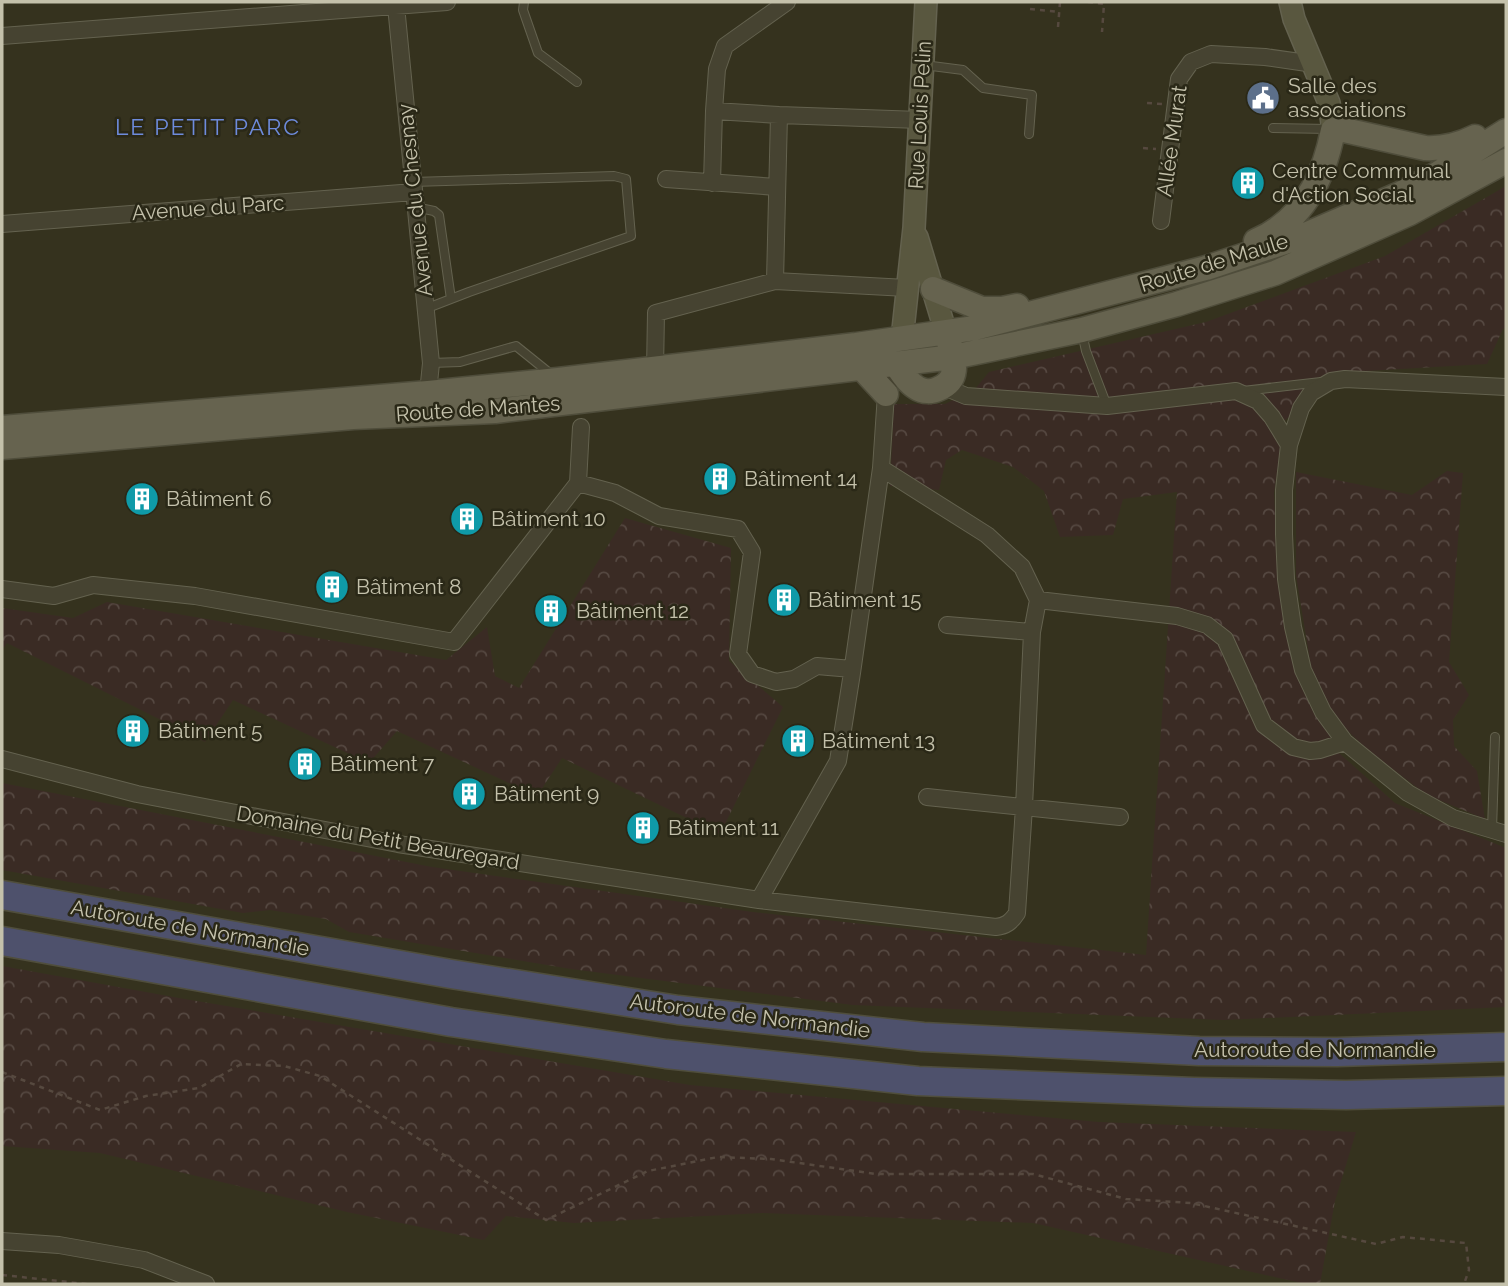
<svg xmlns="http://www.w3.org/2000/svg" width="1508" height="1286" font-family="Raleway,sans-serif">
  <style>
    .forest { fill: url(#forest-crowns) }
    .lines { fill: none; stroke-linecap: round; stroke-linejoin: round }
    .lane-casing { stroke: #64624f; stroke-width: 10 }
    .street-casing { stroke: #64624f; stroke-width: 18 }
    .secondary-casing { stroke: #64624f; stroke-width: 24 }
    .primary-casing { stroke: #4f4d3b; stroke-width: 27 }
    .highway-casing { stroke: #504e3c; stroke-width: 31 }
    .path { stroke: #56493f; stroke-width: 2.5; stroke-dasharray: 5 5; stroke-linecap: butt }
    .lane { stroke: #464331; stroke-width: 8 }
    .street { stroke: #464331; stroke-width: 16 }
    .secondary { stroke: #59573f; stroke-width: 21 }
    .primary { stroke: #66634f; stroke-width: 24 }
    .highway { stroke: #4e516c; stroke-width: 28 }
    .labels { text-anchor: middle; stroke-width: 5; stroke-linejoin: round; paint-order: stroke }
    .poi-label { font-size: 21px; fill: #c4c1ab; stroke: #2a2817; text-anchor: start }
    .street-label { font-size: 21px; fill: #c4c1ab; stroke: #2a2817 }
    .neighbourhood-label { font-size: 23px; letter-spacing: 2px; fill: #6e8bdc; stroke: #2a2817 }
  </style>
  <defs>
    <pattern id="forest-crowns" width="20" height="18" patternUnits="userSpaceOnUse" patternTransform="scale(1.75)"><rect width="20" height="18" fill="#3a2b24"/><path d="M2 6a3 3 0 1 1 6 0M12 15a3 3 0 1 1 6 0" fill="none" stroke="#554841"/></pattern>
  </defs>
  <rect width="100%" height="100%" fill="#35321e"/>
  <path class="forest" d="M1506,186V328L1503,329L1487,364L1331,373L1307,382L1292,415L1285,420L1274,493L1279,589L1295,670L1339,753L1395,803L1506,848V1007L1224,1020L853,1005L571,969L349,932L326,919L270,910L243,913L2,870V783L432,867L753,912L1146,955L1177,492L1123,499L1113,535L1060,537L1044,491L1013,467L962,450L946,460L939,490L890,486L894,404H945L975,389L989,372L1206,322L1385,256Z
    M1447,471L1463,473L1449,662L1469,695L1453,720L1454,746L1477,771L1485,819L1427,795L1370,752L1333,717L1312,673L1296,575V472L1412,495Z
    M625,518L731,548L729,661L783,707L720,834L562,758L537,796L397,731L369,763L233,700L205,742L7,643L2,650V608L73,618L107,602L446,660L487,627L495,676L519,688Z
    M2,966L179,998L690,1085L1099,1122L1356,1132L1335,1201L1320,1284H1306L1033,1223L762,1213L574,1223L506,1216L484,1240L347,1212L100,1153L2,1146Z"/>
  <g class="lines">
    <g class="lane-casing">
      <path id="lane" d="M524,2L523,10L538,53L577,82
        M924,65L963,70L983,88L1032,95L1029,134
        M1273,128L1329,129
        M413,182L614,176L626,179L631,236L469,292L425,309
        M415,207L434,211L439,215L451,299
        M1082,333L1086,351L1107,406
        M431,363L460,362L516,346L552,375
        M1243,391L1321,382
        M1492,830L1495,737"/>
    </g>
    <g class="street-casing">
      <path id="street" d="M396,6L431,363L428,393
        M2,36L447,2
        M714,111L779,115L920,120
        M666,179L777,187
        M712,183L714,111L717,69L725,46L787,2
        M1161,221L1179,79L1191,62L1211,54L1265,57L1314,64
        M2,224L414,192
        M775,281L779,115
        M655,370L656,313L775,281L907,288
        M944,387L966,396L1107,406L1236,391L1258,401L1272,417L1289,445
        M1506,387L1345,379L1331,381L1311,393L1301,408L1289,445L1284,490V534L1286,579L1293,627L1303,670L1323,712L1345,742L1408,793L1453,818L1506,834
        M578,483L581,427
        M2,589L54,596L93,585L195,596L454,642L578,483L615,493L659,516L738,529L752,552L738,654L752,674L776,682L794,679L817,666L852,669
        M1038,600L1177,616L1207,625L1225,639L1264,725L1293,747L1310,751L1320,750L1345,742
        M947,625L1032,632
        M2,759L137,794L398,844L759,900L838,761L852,673L881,468L886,394L895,363
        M927,797L1120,817
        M759,900L996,927C1006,926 1011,922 1017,913L1024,807L1032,632L1038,600L1022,567L987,535L881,468
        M2,1241L59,1245L144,1260L206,1284"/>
    </g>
    <g class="secondary-casing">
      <path id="secondary" d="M1290,2L1294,19L1329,103L1333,130
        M917,237L946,333
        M902,339L914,228L926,2"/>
    </g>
    <g class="primary-casing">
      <path id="primary" d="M1256,241C1303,221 1324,178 1333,130H1344L1425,148C1444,149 1459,145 1475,137
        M933,289L982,309H1002L1017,306
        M895,363C901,372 908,383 917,388C923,392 932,392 938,389C961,380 954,360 949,342
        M862,368L886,394
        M2,428L428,393L558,380L856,345L975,328L1206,268L1303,236L1400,194L1439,173L1506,131
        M2,447L353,417L495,411L953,357L1082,330L1177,304L1275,273L1410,213L1506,161"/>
    </g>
    <g class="highway-casing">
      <path id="highway" d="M2,895L451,974L678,1010L923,1037L1199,1051L1337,1052L1506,1047
        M2,941L451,1022L666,1054L918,1081L1194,1092L1346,1095L1506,1091"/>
    </g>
    <path class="path" d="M1088,2L1104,4L1102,32
      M1030,9L1059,12
      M1058,27L1060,2
      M1147,103L1162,104
      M1143,148L1156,149
      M2,1072L100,1110L146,1096L199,1088L241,1064L284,1066L320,1076L546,1220L648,1171L718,1157L771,1159L876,1174H1033L1126,1199L1191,1203L1376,1244L1403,1237L1466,1243L1469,1270L1464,1284
      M2,1275L87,1284"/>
    <use href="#lane" class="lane"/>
    <use href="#street" class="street"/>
    <use href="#secondary" class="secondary"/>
    <use href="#primary" class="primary"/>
    <use href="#highway" class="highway"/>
  </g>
  <defs>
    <g id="civic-disc" transform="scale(1.75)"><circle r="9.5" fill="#5c6f8a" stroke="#2a2817"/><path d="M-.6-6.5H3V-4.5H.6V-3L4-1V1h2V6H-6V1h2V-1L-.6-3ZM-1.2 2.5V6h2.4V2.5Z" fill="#fff"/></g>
    <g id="building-disc" transform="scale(1.75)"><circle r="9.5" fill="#0f9aa8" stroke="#2a2817"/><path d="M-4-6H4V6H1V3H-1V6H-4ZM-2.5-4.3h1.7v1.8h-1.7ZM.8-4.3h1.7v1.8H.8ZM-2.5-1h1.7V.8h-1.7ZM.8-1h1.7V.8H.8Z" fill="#fff"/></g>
  </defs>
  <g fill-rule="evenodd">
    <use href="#civic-disc" x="1263" y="98"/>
    <use href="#building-disc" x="1248" y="183"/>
    <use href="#building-disc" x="720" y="479"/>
    <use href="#building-disc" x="142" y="499"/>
    <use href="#building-disc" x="467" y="519"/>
    <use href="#building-disc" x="332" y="587"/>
    <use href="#building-disc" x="784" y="600"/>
    <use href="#building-disc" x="551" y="611"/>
    <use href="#building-disc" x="133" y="731"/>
    <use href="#building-disc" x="798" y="741"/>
    <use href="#building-disc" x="305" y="764"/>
    <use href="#building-disc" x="469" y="794"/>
    <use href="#building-disc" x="643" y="828"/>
  </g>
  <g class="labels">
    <g class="poi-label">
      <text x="1288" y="93">Salle des<tspan x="1288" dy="24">associations</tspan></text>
      <text x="1272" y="178">Centre Communal<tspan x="1272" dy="24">d'Action Social</tspan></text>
      <text x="744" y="486">Bâtiment 14</text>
      <text x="166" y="506">Bâtiment 6</text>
      <text x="491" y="526">Bâtiment 10</text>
      <text x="356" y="594">Bâtiment 8</text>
      <text x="808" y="607">Bâtiment 15</text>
      <text x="576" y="618">Bâtiment 12</text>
      <text x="158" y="738">Bâtiment 5</text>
      <text x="822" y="748">Bâtiment 13</text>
      <text x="330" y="771">Bâtiment 7</text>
      <text x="494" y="801">Bâtiment 9</text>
      <text x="668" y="835">Bâtiment 11</text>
    </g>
    <g class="street-label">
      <text transform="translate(920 115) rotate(-87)" y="7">Rue Louis Pelin</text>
      <text transform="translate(1172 141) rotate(-82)" y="7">Allée Murat</text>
      <text transform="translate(415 200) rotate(-96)" y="7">Avenue du Chesnay</text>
      <text transform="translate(208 208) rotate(-4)" y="7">Avenue du Parc</text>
      <text transform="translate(1214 263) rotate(-17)" y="7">Route de Maule</text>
      <text transform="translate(478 409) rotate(-4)" y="7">Route de Mantes</text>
      <text transform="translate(378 838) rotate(10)" y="7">Domaine du Petit Beauregard</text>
      <text transform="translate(190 928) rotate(10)" y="7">Autoroute de Normandie</text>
      <text transform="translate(750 1016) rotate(7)" y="7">Autoroute de Normandie</text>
      <text x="1315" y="1057">Autoroute de Normandie</text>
    </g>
    <g class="neighbourhood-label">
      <text x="208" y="135">LE PETIT PARC</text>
    </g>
  </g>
  <rect width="1508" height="1286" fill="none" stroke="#c4c1ab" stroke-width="7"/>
</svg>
